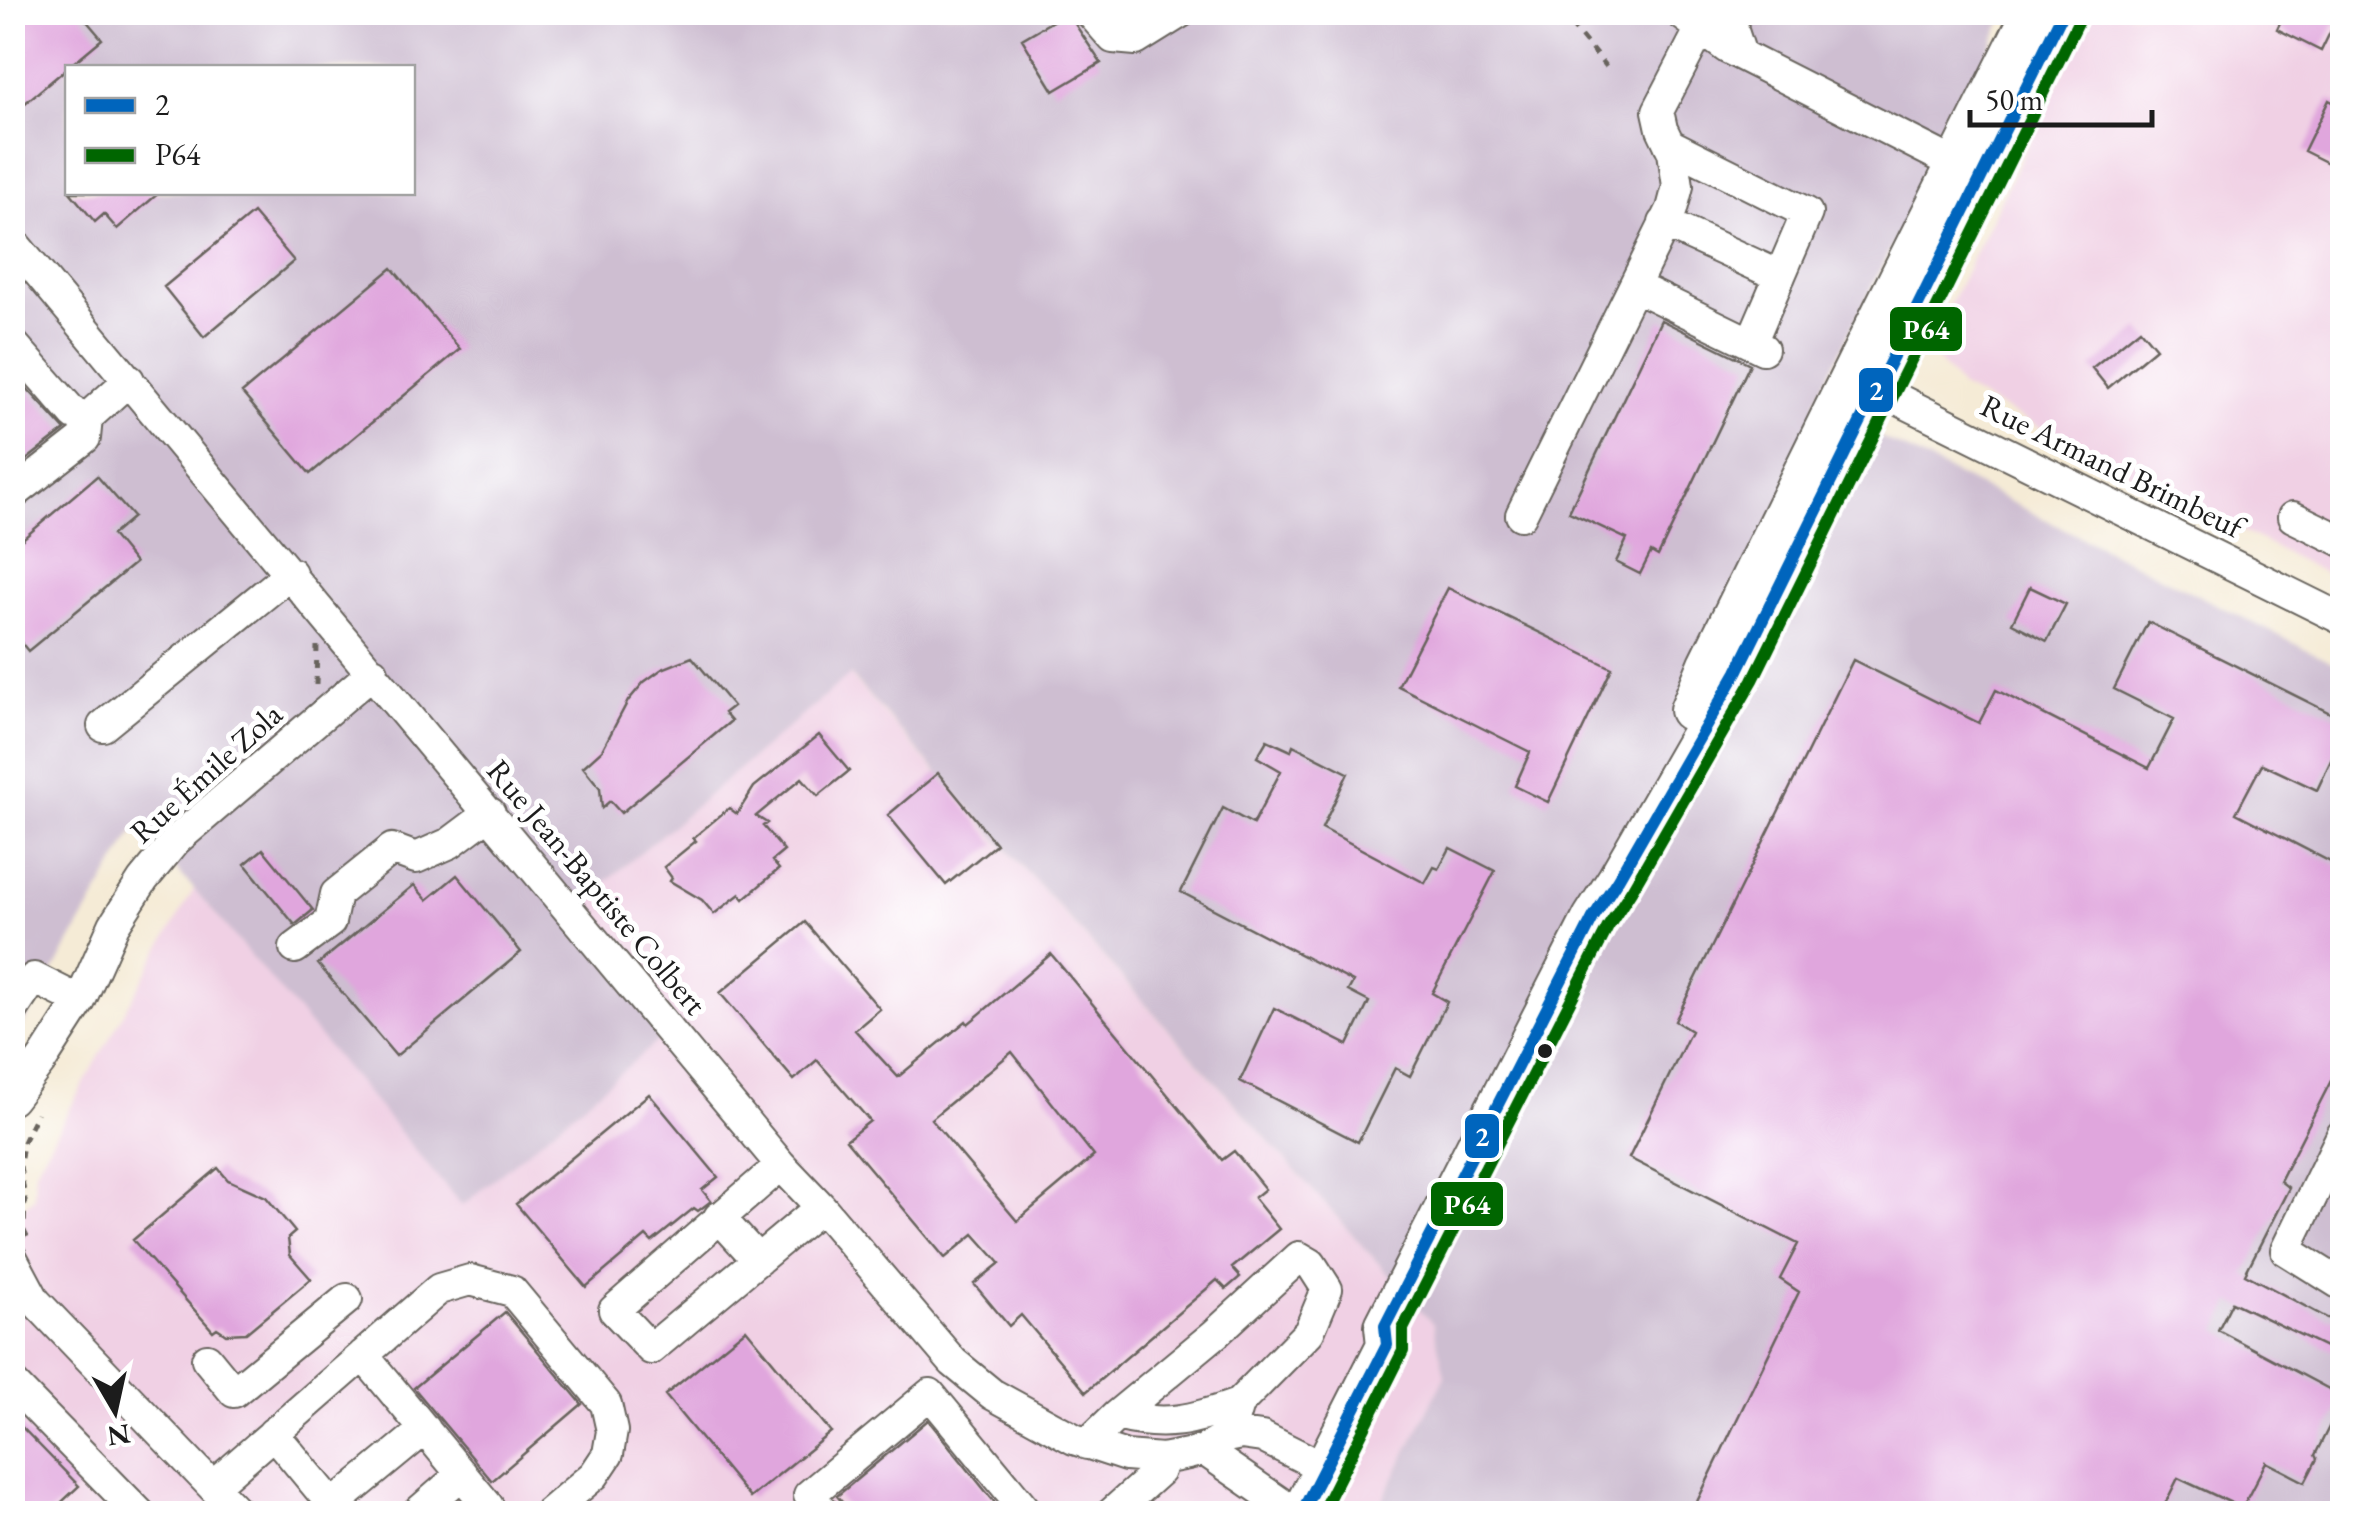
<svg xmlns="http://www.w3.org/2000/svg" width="2355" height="1526" font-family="'EB Garamond',serif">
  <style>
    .built { fill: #f0d0e4 }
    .industrial { fill: #cebed1; fill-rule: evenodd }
    .building { fill: #e0a6dd; fill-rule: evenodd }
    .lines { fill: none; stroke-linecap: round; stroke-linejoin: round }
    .minor-casing { stroke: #68645d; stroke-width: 34 }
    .major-casing { stroke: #68645d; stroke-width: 44 }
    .path { stroke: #68645d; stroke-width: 5; stroke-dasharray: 8 8; stroke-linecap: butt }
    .minor { stroke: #fff; stroke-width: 30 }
    .major { stroke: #fff; stroke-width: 40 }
    .bus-1-casing { stroke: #fff; stroke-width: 20 }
    .bus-2-casing { stroke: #fff; stroke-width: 20 }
    .bus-1 { stroke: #0065bd; stroke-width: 12 }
    .bus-2 { stroke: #060; stroke-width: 12 }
    .bus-dot { fill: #1c1c1c; stroke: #fff; stroke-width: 4 }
    .labels { text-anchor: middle; stroke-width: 10; stroke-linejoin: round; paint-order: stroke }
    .street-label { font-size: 32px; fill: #1c1c1c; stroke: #fff }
    .line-badge { stroke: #fff; stroke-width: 4 }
    .badge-label { font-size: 28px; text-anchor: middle; font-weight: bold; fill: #fff }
  </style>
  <rect width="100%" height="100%" fill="#fff"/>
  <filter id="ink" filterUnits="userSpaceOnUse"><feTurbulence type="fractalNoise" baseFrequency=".01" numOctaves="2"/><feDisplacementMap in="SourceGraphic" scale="20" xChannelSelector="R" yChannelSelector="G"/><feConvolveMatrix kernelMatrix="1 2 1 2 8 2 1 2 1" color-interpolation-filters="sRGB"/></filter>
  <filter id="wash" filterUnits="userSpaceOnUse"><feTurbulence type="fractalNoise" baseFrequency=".0048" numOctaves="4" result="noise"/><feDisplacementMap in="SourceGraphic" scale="40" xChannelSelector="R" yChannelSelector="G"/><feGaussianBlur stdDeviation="2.25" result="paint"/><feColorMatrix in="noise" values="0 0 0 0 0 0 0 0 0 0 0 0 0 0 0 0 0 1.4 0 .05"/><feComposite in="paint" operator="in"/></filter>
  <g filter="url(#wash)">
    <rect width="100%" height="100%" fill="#f5ebd6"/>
    <path class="built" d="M2092,13H2342V582L1960,387L1928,349Z
      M849,675L1433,1324L1445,1376L1376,1513L13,1514V1216L34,1198L35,1170L194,889L463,1206L576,907Z"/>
    <path class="industrial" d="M13,13H2007L1814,404L2342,667V1513H1376L1445,1376L1433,1324L850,675L576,907L678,1024L462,1206L194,889L137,826L13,1043ZM68,68H412V192H68Z"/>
    <g id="blocks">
      <path class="building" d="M20,12H79L102,39L12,114V19Z
        M1068,12H1071L1075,24L1101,63L1054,91L1022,39Z
        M2285,12H2340L2321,51L2277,29Z
        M2329,100L2342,107V170L2304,151Z
        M70,192H160L117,229L104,214L95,222Z
        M253,213L294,261L204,337L164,287Z
        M392,268L460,349L310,474L242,393Z
        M1661,320L1750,364L1658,556L1651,552L1640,574L1616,562L1627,539L1569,512Z
        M2140,329L2156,348L2108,388L2092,368Z
        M12,372L65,430L12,471Z
        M97,476L133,517L112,535L135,563L28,651L12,631V548Z
        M2030,587L2066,604L2047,641L2012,623Z
        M1448,588L1612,668L1548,802L1515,786L1530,752L1398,686Z
        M2148,622L2342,719V737L2317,790L2262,764L2236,813L2342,868V1059L2280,1181L2289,1188L2245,1274L2327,1318L2342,1319V1355L2232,1302L2218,1330L2342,1396V1401L2315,1455L2317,1459L2305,1482L2266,1462L2242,1508L2178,1478L2160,1514H1691L1799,1292L1780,1279L1798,1244L1629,1158L1691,1031L1675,1021L1853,660L1979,723L1996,690L2149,768L2174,719L2114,689Z
        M692,657L733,706L724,713L731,721L621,813L610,801L602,808L600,788L583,767L602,750L628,701L644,682L662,669Z
        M819,735L849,771L818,796L802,778L756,816L767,823L763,826L784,851L772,861L779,869L744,899L740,894L714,914L702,900L670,881L672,878L664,867L696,841L693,838L729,808L737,814L754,787Z
        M1267,740L1291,751L1293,745L1348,773L1322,828L1425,883L1434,867L1439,869L1450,848L1495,871L1432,993L1447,1002L1410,1076L1395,1068L1358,1142L1240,1081L1274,1008L1348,1045L1369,1002L1348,991L1353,982L1181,892L1223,808L1253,824L1281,771L1257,757Z
        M938,773L996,844L946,885L888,815Z
        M263,849L313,910L295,925L245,864Z
        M457,875L521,952L396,1056L318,964L414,885L427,900Z
        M805,922L880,1009L855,1030L898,1077L966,1021L968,1024L1051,954L1222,1160L1234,1151L1265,1189L1254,1198L1279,1229L1232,1268L1240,1277L1226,1289L1217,1280L1086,1392L1021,1315L1009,1326L974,1284L1000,1263L974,1234L945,1258L846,1140L870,1121L817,1060L794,1080L720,993ZM1012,1052L1094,1156L1017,1221L931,1119Z
        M649,1094L718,1177L702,1190L711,1201L698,1211L694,1208L652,1242L646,1236L586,1287L516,1204Z
        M218,1168L228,1180L266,1197L295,1232L288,1238L290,1255L311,1279L246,1333L226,1334L217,1328L213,1331L133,1240Z
        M505,1312L582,1404L492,1481L414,1388Z
        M746,1329L831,1432L750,1498L665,1395Z
        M12,1417L79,1486L49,1514H12Z
        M928,1420L1004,1514H852L837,1496Z"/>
    </g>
  </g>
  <g filter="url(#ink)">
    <use href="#blocks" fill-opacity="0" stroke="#68645d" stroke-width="2.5"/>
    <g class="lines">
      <g class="minor-casing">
        <path id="minor" d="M1090,12L1113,38L1136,40L1181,12
          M1679,12L1727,48L1975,174
          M1732,12L1733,31L1741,55
          M1669,144L1807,213L1751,343
          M1664,223L1780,276
          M12,241L781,1165L821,1207L953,1362L992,1394L1074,1439L1126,1456L1162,1459L1188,1454L1204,1450L1226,1437L1241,1434L1262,1437L1324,1468
          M1634,286L1763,349
          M12,343L75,415L87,418
          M1861,381L2342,619
          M12,495L85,438L87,418L129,380
          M1521,515L1672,209L1678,186L1673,152L1662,129L1658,111L1701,28
          M2293,517L2342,541
          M103,726L291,573
          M295,948L330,922L336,894L392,849L416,858L450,843L490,813
          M12,1011L34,978L80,1001
          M12,1099L42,1060L80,1001L114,925L143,880L176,840L373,672
          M2342,1135L2286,1250L2342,1285
          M781,1165L614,1310L651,1349L821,1207
          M719,1217L758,1260
          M12,1258L35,1301
          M12,1287L35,1301L239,1514
          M363,1355L488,1506L490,1514
          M207,1359L234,1392L347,1299
          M12,1383L140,1514
          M1117,1415C1165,1428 1193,1420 1238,1404L1233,1421
          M273,1433L340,1514
          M1087,1444L1117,1415L1215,1334L1299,1257L1311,1264L1327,1289L1309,1332L1238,1404
          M1204,1450L1282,1504L1301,1514
          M213,1486L439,1289L470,1280L512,1291L606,1404L612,1431L608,1454L594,1475L548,1514
          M333,1505L425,1429
          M416,1514L462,1474
          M825,1514L809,1495L930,1394L1029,1514
          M1111,1514L1159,1471L1162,1459"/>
      </g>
      <g class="major-casing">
        <path id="major" d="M1690,710L1709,664L1884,309L2033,12
          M1301,1514L1387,1345L1385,1326L1593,918L1618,879L1737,672L2063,12"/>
      </g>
      <path class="path" d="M1561,12L1606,67
        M316,685L317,646
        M27,1237L24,1231L25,1199L20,1166L23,1142L37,1113"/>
      <use href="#minor" class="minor"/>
      <use href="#major" class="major"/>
      <g class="bus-1-casing">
        <path id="bus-1" d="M1301,1514L1387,1345L1385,1326L1593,918L1618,879L1737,672L2063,12"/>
      </g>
      <g class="bus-2-casing">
        <path id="bus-2" d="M1321,1514L1403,1351V1329L1608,927L1633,888L1753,680L2079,20"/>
      </g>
      <use href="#bus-1" class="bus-1"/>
      <use href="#bus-2" class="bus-2"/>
    </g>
  </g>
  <circle class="bus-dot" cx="1545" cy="1051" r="9"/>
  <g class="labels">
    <g class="street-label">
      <text transform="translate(2112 466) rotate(26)" y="11">Rue Armand Brimbeuf</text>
      <text transform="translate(206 773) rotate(-42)" y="11">Rue Émile Zola</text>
      <text transform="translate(597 887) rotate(50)" y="11">Rue Jean-Baptiste Colbert</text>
    </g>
  </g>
  <g class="line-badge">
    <rect x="1888" y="305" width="76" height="48" rx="10" fill="#060"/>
    <rect x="1857" y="366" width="38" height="48" rx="10" fill="#0065bd"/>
    <rect x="1463" y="1112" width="38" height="48" rx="10" fill="#0065bd"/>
    <rect x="1429" y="1180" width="76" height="48" rx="10" fill="#060"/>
  </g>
  <g class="badge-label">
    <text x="1926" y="339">P64</text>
    <text x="1876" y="400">2</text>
    <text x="1482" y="1146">2</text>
    <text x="1467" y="1214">P64</text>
  </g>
  <rect width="2355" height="1526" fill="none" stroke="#fff" stroke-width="50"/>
  <rect x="65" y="65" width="350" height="130" fill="#ffffff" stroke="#a4a4a4" stroke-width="2.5"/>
  <rect x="85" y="98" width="50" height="15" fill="#0065bd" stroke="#a4a4a4" stroke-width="2.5"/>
  <text x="155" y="115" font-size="30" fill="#1c1c1c">2</text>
  <rect x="85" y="148" width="50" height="15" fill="#006600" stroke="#a4a4a4" stroke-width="2.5"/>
  <text x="155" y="165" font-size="30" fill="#1c1c1c">P64</text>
  <g transform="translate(115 1411) rotate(171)" stroke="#ffffff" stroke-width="8" paint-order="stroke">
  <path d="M0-8L18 38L0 25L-18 38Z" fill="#1c1c1c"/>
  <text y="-15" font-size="28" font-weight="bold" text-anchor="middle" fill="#1c1c1c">N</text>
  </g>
  <path d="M1970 110v15h182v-15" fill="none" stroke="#1c1c1c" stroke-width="5"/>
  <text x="1985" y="110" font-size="30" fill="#1c1c1c" stroke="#ffffff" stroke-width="8" paint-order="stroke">50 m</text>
</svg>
